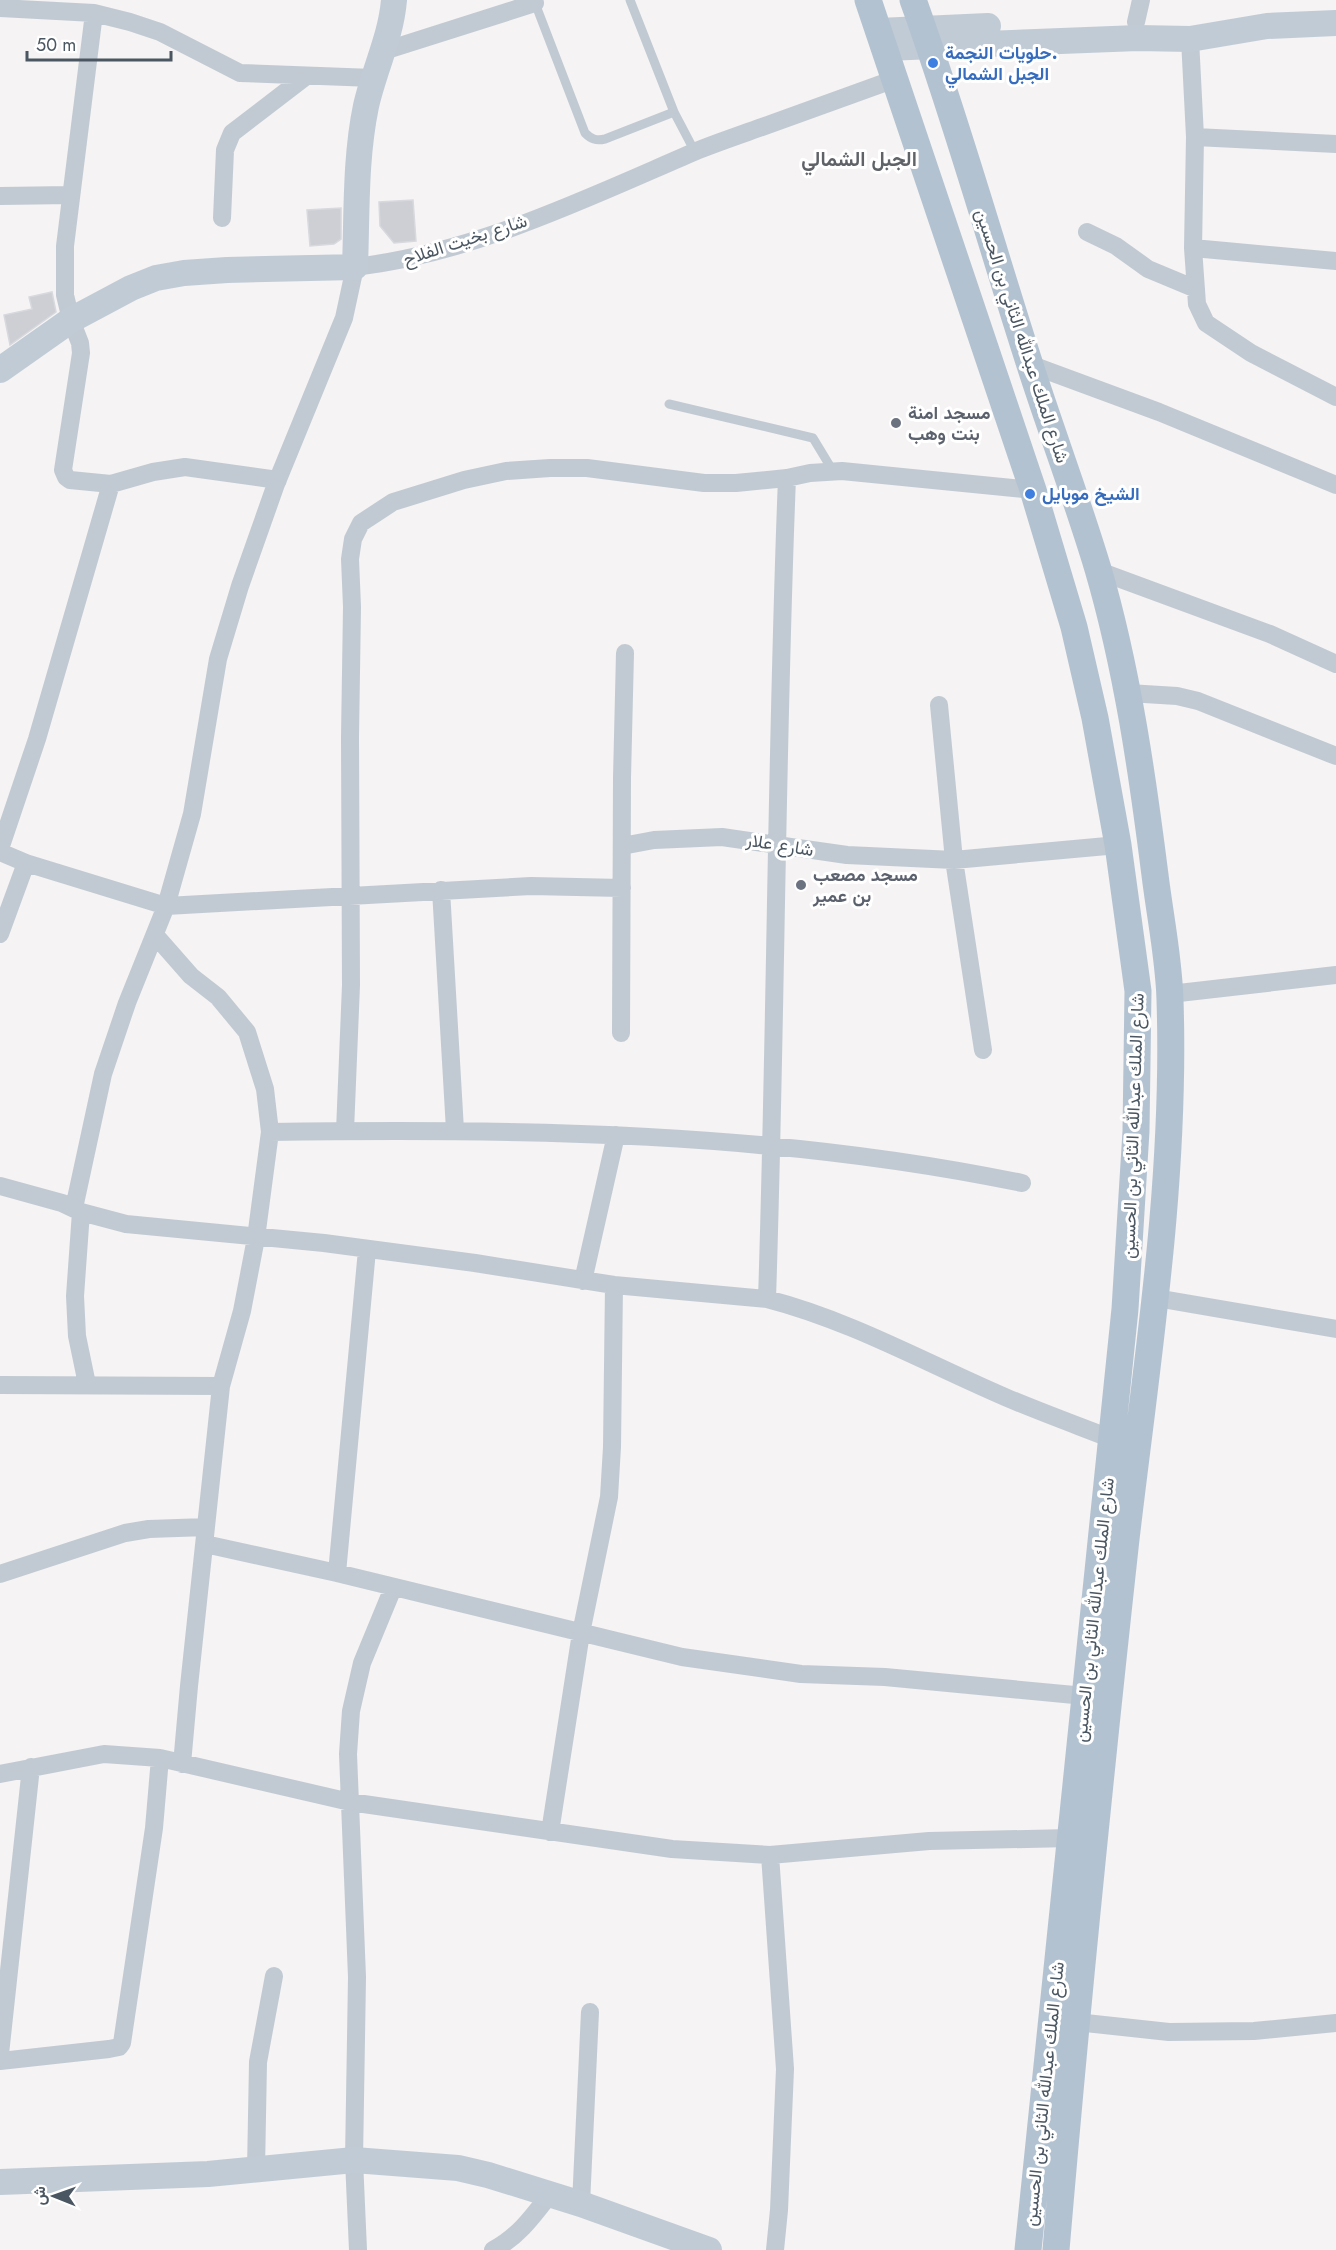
<svg xmlns="http://www.w3.org/2000/svg" width="1336" height="2250" font-family="Jost,Vazirmatn,sans-serif">
  <style>
    .building { fill: #cdcfd5; stroke: #d7d9de; stroke-width: 1.5 }
    .lines { fill: none; stroke-linecap: round; stroke-linejoin: round }
    .lane { stroke: #c1cad2; stroke-width: 9 }
    .street { stroke: #c1cad2; stroke-width: 18 }
    .secondary { stroke: #c1cbd6; stroke-width: 26 }
    .primary { stroke: #b3c2d1; stroke-width: 27 }
    .shop-dot { fill: #3f7fe0; stroke: #fff; stroke-width: 2 }
    .worship-dot { fill: #6b7280; stroke: #fff; stroke-width: 2 }
    .labels { text-anchor: middle; stroke-width: 6; stroke-linejoin: round; paint-order: stroke }
    .shop-label { font-size: 18px; font-weight: bold; fill: #366cbe; stroke: #fff; text-anchor: start }
    .street-label { font-size: 18px; fill: #4a5661; stroke: #fff }
    .worship-label { font-size: 18px; font-weight: bold; fill: #5b616d; stroke: #fff; text-anchor: start }
    .neighbourhood-label { font-size: 20px; font-weight: bold; fill: #5f6368; stroke: #fff }
  </style>
  <rect width="100%" height="100%" fill="#f5f3f3"/>
  <path class="building" d="M413,200L416,241L394,243L380,226L379,202Z
    M341,208V239L334,244L310,246L307,210Z
    M52,292L56,312L10,345L4,315L32,309L29,297Z"/>
  <g class="lines">
    <path class="lane" d="M630,0L674,112L695,152
      M538,2L535,3L585,133C591,139 596,141 605,139L674,112
      M669,404L813,438L833,471"/>
    <path class="street" d="M0,8L94,13L130,22L160,32L240,73L373,78
      M94,13L65,246V295L71,320L80,343L81,353L63,470L66,477L70,480L111,484L153,472L185,467L278,480
      M1136,22L1141,0
      M1190,39L1195,137L1193,248L1197,304L1206,323L1251,353L1336,397
      M384,51L535,3
      M1195,137L1336,144
      M0,196L70,195
      M222,218L225,150L232,133L305,77
      M1087,232L1116,246L1148,269L1196,289
      M1193,248L1336,261
      M1029,364L1159,412L1336,485
      M1099,571L1270,634L1336,664
      M1128,693L1177,696L1198,701L1336,756
      M939,705L954,860L983,1050
      M622,846L654,840L722,837L847,855L954,860L1118,845
      M0,849L37,739L111,484
      M0,852L26,863L166,906L531,886L622,888
      M441,890L455,1130
      M0,934L26,863
      M155,935L191,976L218,997L247,1032L265,1089L270,1132L256,1238L242,1311L221,1386L189,1686L182,1764
      M1170,994L1336,975
      M621,1033L622,778L625,653
      M345,1131L351,985L350,737L352,607L350,559L353,539L361,523L393,502L464,480L506,471L550,468H587L704,483H736L787,478L810,473L842,471L1033,490
      M270,1132C521,1128 776,1132 1022,1183
      M0,1186L62,1203L81,1212L126,1224L324,1243L475,1263L614,1285L767,1299C849,1320 926,1363 1005,1397C1040,1412 1076,1425 1112,1439
      M74,1208L103,1074L127,1003L166,906L192,814L218,659L240,586L276,484L344,318L355,267C474,253 585,199 694,152C716,143 740,135 762,127C807,111 851,95 895,79
      M81,1212L75,1296L77,1336L87,1384
      M583,1281L616,1135
      M1156,1298L1336,1329
      M767,1299C776,1025 776,751 787,478
      M0,1385L221,1386
      M205,1544L337,1573L682,1657L801,1674L885,1677L1085,1696
      M337,1573L367,1250
      M0,1574L125,1533L149,1529L206,1527
      M0,1774L104,1754L160,1758L350,1802L672,1849L770,1855L929,1841L1071,1838
      M550,1832L581,1633L609,1497L612,1447L614,1285
      M770,1855L785,2069L779,2210L775,2250
      M1076,2022L1169,2032L1254,2031L1336,2023
      M0,2054L31,1767
      M0,2061L109,2049L119,2047L122,2043L154,1828L160,1758
      M256,2170L258,2062L274,1976
      M581,2204L590,2012
      M358,2250L354,2160L357,1977L348,1754L351,1711L362,1663L393,1588
      M493,2250C518,2237 533,2216 550,2194"/>
    <path class="secondary" d="M879,31L988,26
      M885,48L1138,38L1190,39L1267,26L1336,23
      M0,370L71,320L131,288L156,278L184,273L227,270L355,267C357,214 355,159 366,106C374,70 391,37 394,0
      M0,2182L208,2174L354,2160L458,2168L488,2175L581,2204L709,2250"/>
    <path class="primary" d="M868,0L1033,490L1074,627L1095,718L1118,845L1138,991L1136,1131L1125,1309L1028,2250
      M913,0C956,119 990,241 1029,362C1051,431 1077,499 1098,569C1127,668 1142,772 1155,875C1160,916 1169,959 1170,1000C1176,1182 1147,1360 1126,1539C1100,1776 1076,2013 1056,2250"/>
  </g>
  <g class="shop-dot">
    <circle cx="933" cy="63" r="6"/>
    <circle cx="1030" cy="494" r="6"/>
  </g>
  <g class="worship-dot">
    <circle cx="896" cy="423" r="6"/>
    <circle cx="801" cy="885" r="6"/>
  </g>
  <g class="labels">
    <g class="shop-label">
      <text x="945" y="59">حلويات النجمة.<tspan x="945" dy="21">الجبل الشمالي</tspan></text>
      <text x="1042" y="500">الشيخ موبايل</text>
    </g>
    <g class="street-label">
      <text transform="translate(465 240) rotate(-18)" y="6">شارع بخيت الفلاح</text>
      <text transform="translate(1022 336) rotate(72)" y="6">شارع الملك عبدالله الثاني بن الحسين</text>
      <text transform="translate(780 845) rotate(9)" y="6">شارع علار</text>
      <text transform="translate(1133 1126) rotate(-88)" y="6">شارع الملك عبدالله الثاني بن الحسين</text>
      <text transform="translate(1094 1610) rotate(-84)" y="6">شارع الملك عبدالله الثاني بن الحسين</text>
      <text transform="translate(1044 2094) rotate(-84)" y="6">شارع الملك عبدالله الثاني بن الحسين</text>
    </g>
    <g class="worship-label">
      <text x="908" y="419">مسجد امنة<tspan x="908" dy="21">بنت وهب</tspan></text>
      <text x="813" y="881">مسجد مصعب<tspan x="813" dy="21">بن عمير</tspan></text>
    </g>
    <g class="neighbourhood-label">
      <text x="859" y="166">الجبل الشمالي</text>
    </g>
  </g>
  <g transform="translate(54 2196) rotate(271)" stroke="#ffffff" stroke-width="4.5" paint-order="stroke">
  <path d="M0-4.5L10 22L0 15L-10 22Z" fill="#4a5661"/>
  <text y="-9" font-size="16" font-weight="bold" text-anchor="middle" fill="#4a5661">ش</text>
  </g>
  <path d="M27 51v9h144v-9" fill="none" stroke="#4a5661" stroke-width="3"/>
  <text x="36" y="51" font-size="18" fill="#4a5661" stroke="#ffffff" stroke-width="4.5" paint-order="stroke">50 m</text>
</svg>
